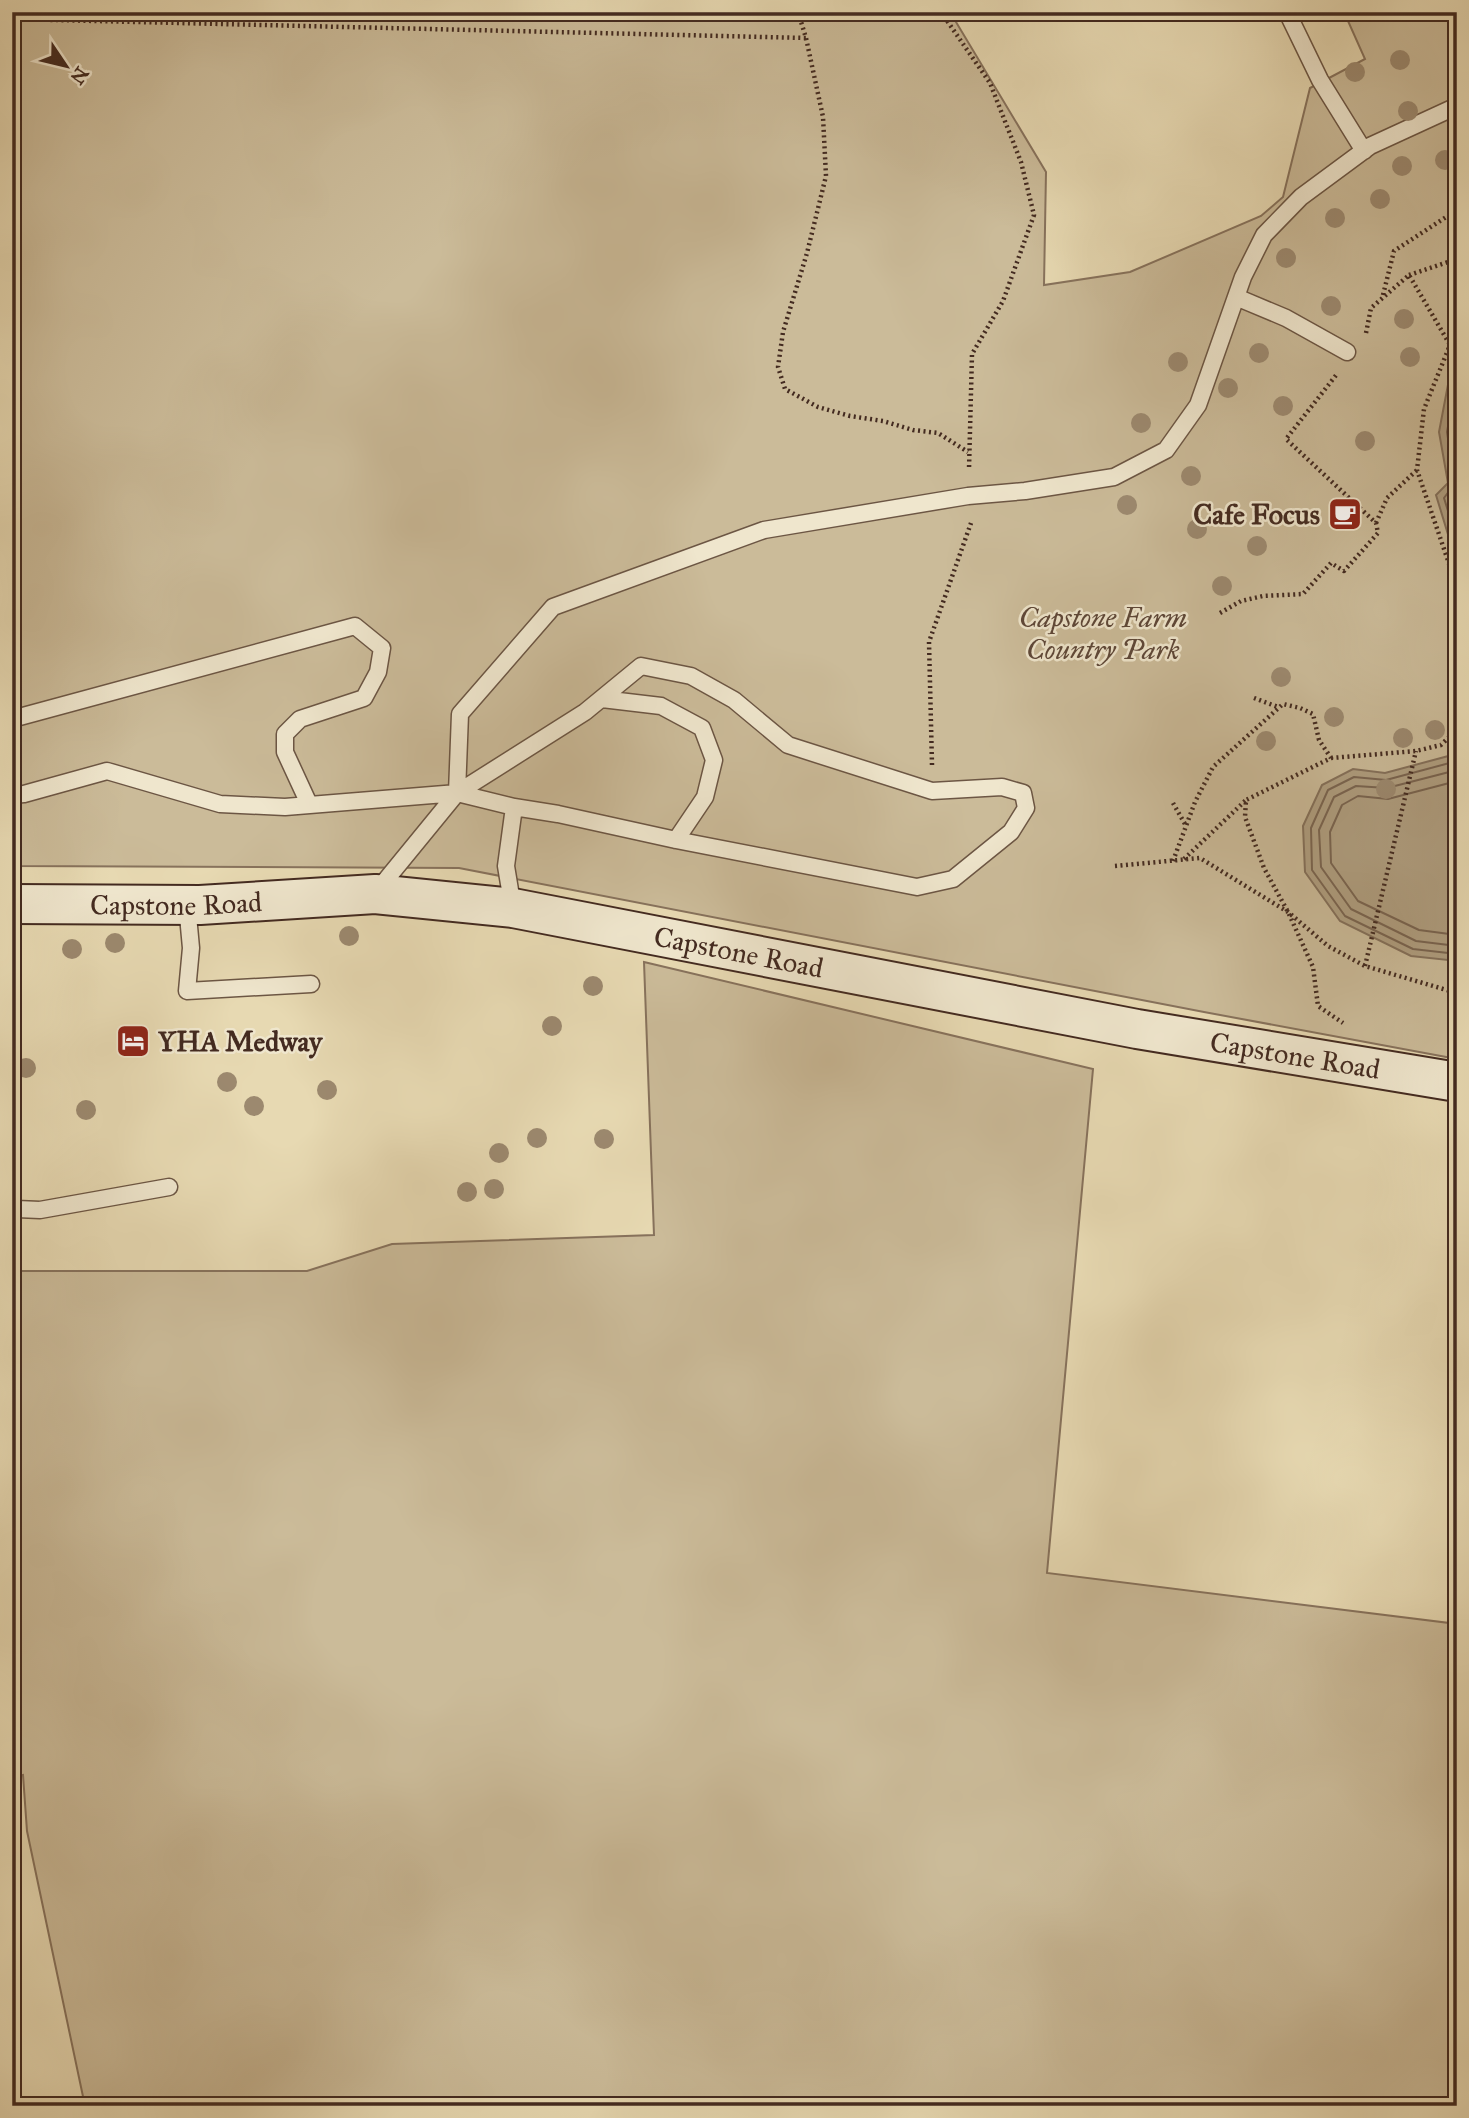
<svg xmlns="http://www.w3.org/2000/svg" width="1469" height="2118" font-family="'IM FELL Great Primer',serif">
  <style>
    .green { fill: #cbbb99; stroke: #87725c; stroke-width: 2 }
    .water { fill: #af9e80; stroke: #84705a; stroke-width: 2 }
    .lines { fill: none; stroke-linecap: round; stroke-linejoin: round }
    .shore { stroke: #796450; stroke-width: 2 }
    .lane-casing { stroke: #6c5644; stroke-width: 19 }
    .secondary-casing { stroke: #432a20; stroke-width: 42 }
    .path { stroke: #432a20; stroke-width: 4.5; stroke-dasharray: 2 3.5; stroke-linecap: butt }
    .lane { stroke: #efe6cd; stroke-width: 16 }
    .secondary { stroke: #efe6cd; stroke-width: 38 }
    .tree { fill: #9c896f }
    .labels { text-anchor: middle; stroke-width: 5; stroke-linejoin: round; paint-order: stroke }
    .poi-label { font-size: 28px; font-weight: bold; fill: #432a20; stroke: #efe6cd; text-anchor: end }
    .park-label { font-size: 28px; font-style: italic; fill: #5e4738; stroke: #efe6cd }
    .street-label { font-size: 28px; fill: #432a20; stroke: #efe6cd }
  </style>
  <rect width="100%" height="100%" fill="#e7d9b2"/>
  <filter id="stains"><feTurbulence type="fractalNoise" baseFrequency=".00286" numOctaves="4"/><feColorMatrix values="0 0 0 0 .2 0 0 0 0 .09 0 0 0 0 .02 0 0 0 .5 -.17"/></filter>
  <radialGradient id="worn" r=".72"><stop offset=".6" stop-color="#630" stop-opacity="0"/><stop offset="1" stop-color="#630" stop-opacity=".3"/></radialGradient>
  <path class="green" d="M12,12H950L1046,172L1044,285L1130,272L1261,216L1283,197L1310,88L1365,59L1344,12H1457V1059L1204,1012L459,868L12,866Z
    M644,962L1093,1069L1047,1573L1457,1624V2095L1410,2106H85L27,1831L23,1775L12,1777V1271H307L392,1244L654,1235Z"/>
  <path class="water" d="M1457,363V564L1436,495L1448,483L1439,432L1450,374Z
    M1457,750V961L1411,956L1340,921L1305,872L1303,826L1322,785L1353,769L1385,773L1452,755Z"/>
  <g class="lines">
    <path class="shore" d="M1457,377L1447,432L1455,483L1444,498L1457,540
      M1457,761L1386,780L1354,777L1328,790L1311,828L1312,870L1345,916L1413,949L1457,954
      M1457,770L1387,788L1356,786L1334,797L1319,830L1321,867L1351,909L1416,941L1457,946
      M1457,781L1388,799L1358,796L1342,805L1330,832L1331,863L1358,901L1419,930L1457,935"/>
    <g class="lane-casing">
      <path id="lane" d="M1287,12L1320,80L1364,151
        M1236,297L1286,318L1347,352
        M602,699L661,706L702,728L714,760L705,797L676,840
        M12,719L355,626L382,648L378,672L364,698L300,719L285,734V752L309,804
        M457,793L460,714L553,607L764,530L968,496L1025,491L1114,477L1166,450L1198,405L1243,277L1264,235L1301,197L1370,146L1457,106
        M12,795L24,794L107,771L220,804L285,807L457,793L585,712L641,666L691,676L734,700L788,745L932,791L1002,787L1023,793L1026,808L1011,832L953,879L917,887L676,840L558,814L514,807
        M376,892L457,793L514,807L506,866L513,908
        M187,905L191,948L187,991L311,984
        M12,1205L17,1209L40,1210L169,1187"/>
    </g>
    <g class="secondary-casing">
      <g id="secondary">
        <path id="s1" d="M12,904L200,905L375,894L513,908L1137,1029L1457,1082"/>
      </g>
    </g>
    <path class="path" d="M798,12L806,38L823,117L826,176L807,253L783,332L778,367L785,389L818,407L850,416L883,421L913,430L938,433L968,452
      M941,12L990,83L1021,162L1034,215L1003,301L972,354L969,469
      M12,19L806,38
      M1409,275L1451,261L1457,263
      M1383,295L1394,251L1457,210
      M1366,333L1371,308L1409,275L1450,345
      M1457,334L1450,345L1424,409L1417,470L1457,587
      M1376,523L1387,498L1417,470
      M1220,613L1241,601L1263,596L1303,594L1331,563L1344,571L1378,533L1376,523L1286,439L1337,374
      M1254,698L1278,707
      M1331,758L1416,751L1441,745L1457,729
      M932,765L929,642L971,523
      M1173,803L1185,824
      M1184,859L1246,800
      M1173,861L1195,802L1213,767L1283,704L1300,708L1313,714L1319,740L1331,758L1246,800L1245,817L1264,868L1288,912L1313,967L1318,1006L1343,1023
      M1115,866L1200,858L1288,912L1328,946L1365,966L1457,993
      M1365,966L1416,751"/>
    <use href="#lane" class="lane"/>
    <use href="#secondary" class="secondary"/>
  </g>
  <g class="tree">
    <circle cx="1400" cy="60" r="10"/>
    <circle cx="1355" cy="72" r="10"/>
    <circle cx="1408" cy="111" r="10"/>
    <circle cx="1445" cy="160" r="10"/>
    <circle cx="1402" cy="166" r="10"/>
    <circle cx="1380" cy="199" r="10"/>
    <circle cx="1335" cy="218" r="10"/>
    <circle cx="1286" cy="258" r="10"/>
    <circle cx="1331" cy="306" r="10"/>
    <circle cx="1404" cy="319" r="10"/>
    <circle cx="1259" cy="353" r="10"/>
    <circle cx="1410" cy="357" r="10"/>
    <circle cx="1178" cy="362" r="10"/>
    <circle cx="1228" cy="388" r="10"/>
    <circle cx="1283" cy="406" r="10"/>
    <circle cx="1141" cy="423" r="10"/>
    <circle cx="1365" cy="441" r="10"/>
    <circle cx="1191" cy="476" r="10"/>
    <circle cx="1127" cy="505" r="10"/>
    <circle cx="1197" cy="529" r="10"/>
    <circle cx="1257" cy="546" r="10"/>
    <circle cx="1222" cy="586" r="10"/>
    <circle cx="1281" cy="677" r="10"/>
    <circle cx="1334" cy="717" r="10"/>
    <circle cx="1435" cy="730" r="10"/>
    <circle cx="1403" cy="738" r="10"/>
    <circle cx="1266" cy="741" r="10"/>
    <circle cx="1386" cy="789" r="10"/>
    <circle cx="349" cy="936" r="10"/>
    <circle cx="115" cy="943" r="10"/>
    <circle cx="72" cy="949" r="10"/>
    <circle cx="593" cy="986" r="10"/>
    <circle cx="552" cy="1026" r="10"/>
    <circle cx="26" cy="1068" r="10"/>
    <circle cx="227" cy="1082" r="10"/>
    <circle cx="327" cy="1090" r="10"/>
    <circle cx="254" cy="1106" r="10"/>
    <circle cx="86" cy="1110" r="10"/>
    <circle cx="537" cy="1138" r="10"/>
    <circle cx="604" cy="1139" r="10"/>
    <circle cx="499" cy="1153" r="10"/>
    <circle cx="494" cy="1189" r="10"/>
    <circle cx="467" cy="1192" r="10"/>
  </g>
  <defs>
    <g id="cafe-square" transform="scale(1.75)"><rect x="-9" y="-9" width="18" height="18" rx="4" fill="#8f2418" stroke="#efe6cd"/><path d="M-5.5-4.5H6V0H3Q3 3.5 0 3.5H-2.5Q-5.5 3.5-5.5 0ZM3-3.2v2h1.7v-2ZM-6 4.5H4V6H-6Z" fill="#fff"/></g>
    <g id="hotel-square" transform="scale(1.75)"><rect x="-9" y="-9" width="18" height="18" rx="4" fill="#8f2418" stroke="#efe6cd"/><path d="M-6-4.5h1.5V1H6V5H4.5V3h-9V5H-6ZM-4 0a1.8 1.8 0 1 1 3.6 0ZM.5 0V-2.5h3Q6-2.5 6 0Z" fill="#fff"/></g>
  </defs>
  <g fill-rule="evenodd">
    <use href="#cafe-square" x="1345" y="514"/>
    <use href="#hotel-square" x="133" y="1041"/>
  </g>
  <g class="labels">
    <g class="poi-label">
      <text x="1320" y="524">Cafe Focus</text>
      <text x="158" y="1051" text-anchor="start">YHA Medway</text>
    </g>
    <g class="park-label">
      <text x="1103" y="627">Capstone Farm<tspan x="1103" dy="32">Country Park</tspan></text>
    </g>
    <g class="street-label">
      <text dy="10" stroke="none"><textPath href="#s1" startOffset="164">Capstone Road</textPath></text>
      <text dy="10" stroke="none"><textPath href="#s1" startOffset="732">Capstone Road</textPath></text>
      <text dy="10" stroke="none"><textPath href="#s1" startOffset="1298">Capstone Road</textPath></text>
    </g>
  </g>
  <rect width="1469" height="2118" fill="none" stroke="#e7d9b2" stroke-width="42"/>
  <rect x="14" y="14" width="1441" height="2090" fill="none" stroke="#432a20" stroke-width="3.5"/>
  <rect x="21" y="21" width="1427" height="2076" fill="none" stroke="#432a20" stroke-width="2"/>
  <g transform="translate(66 66) rotate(125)" stroke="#efe6cd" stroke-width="5" paint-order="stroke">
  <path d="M0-5L12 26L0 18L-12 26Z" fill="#432a20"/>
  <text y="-10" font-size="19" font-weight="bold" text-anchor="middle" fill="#432a20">N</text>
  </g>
  <rect width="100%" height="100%" filter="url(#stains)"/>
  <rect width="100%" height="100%" fill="url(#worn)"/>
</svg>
